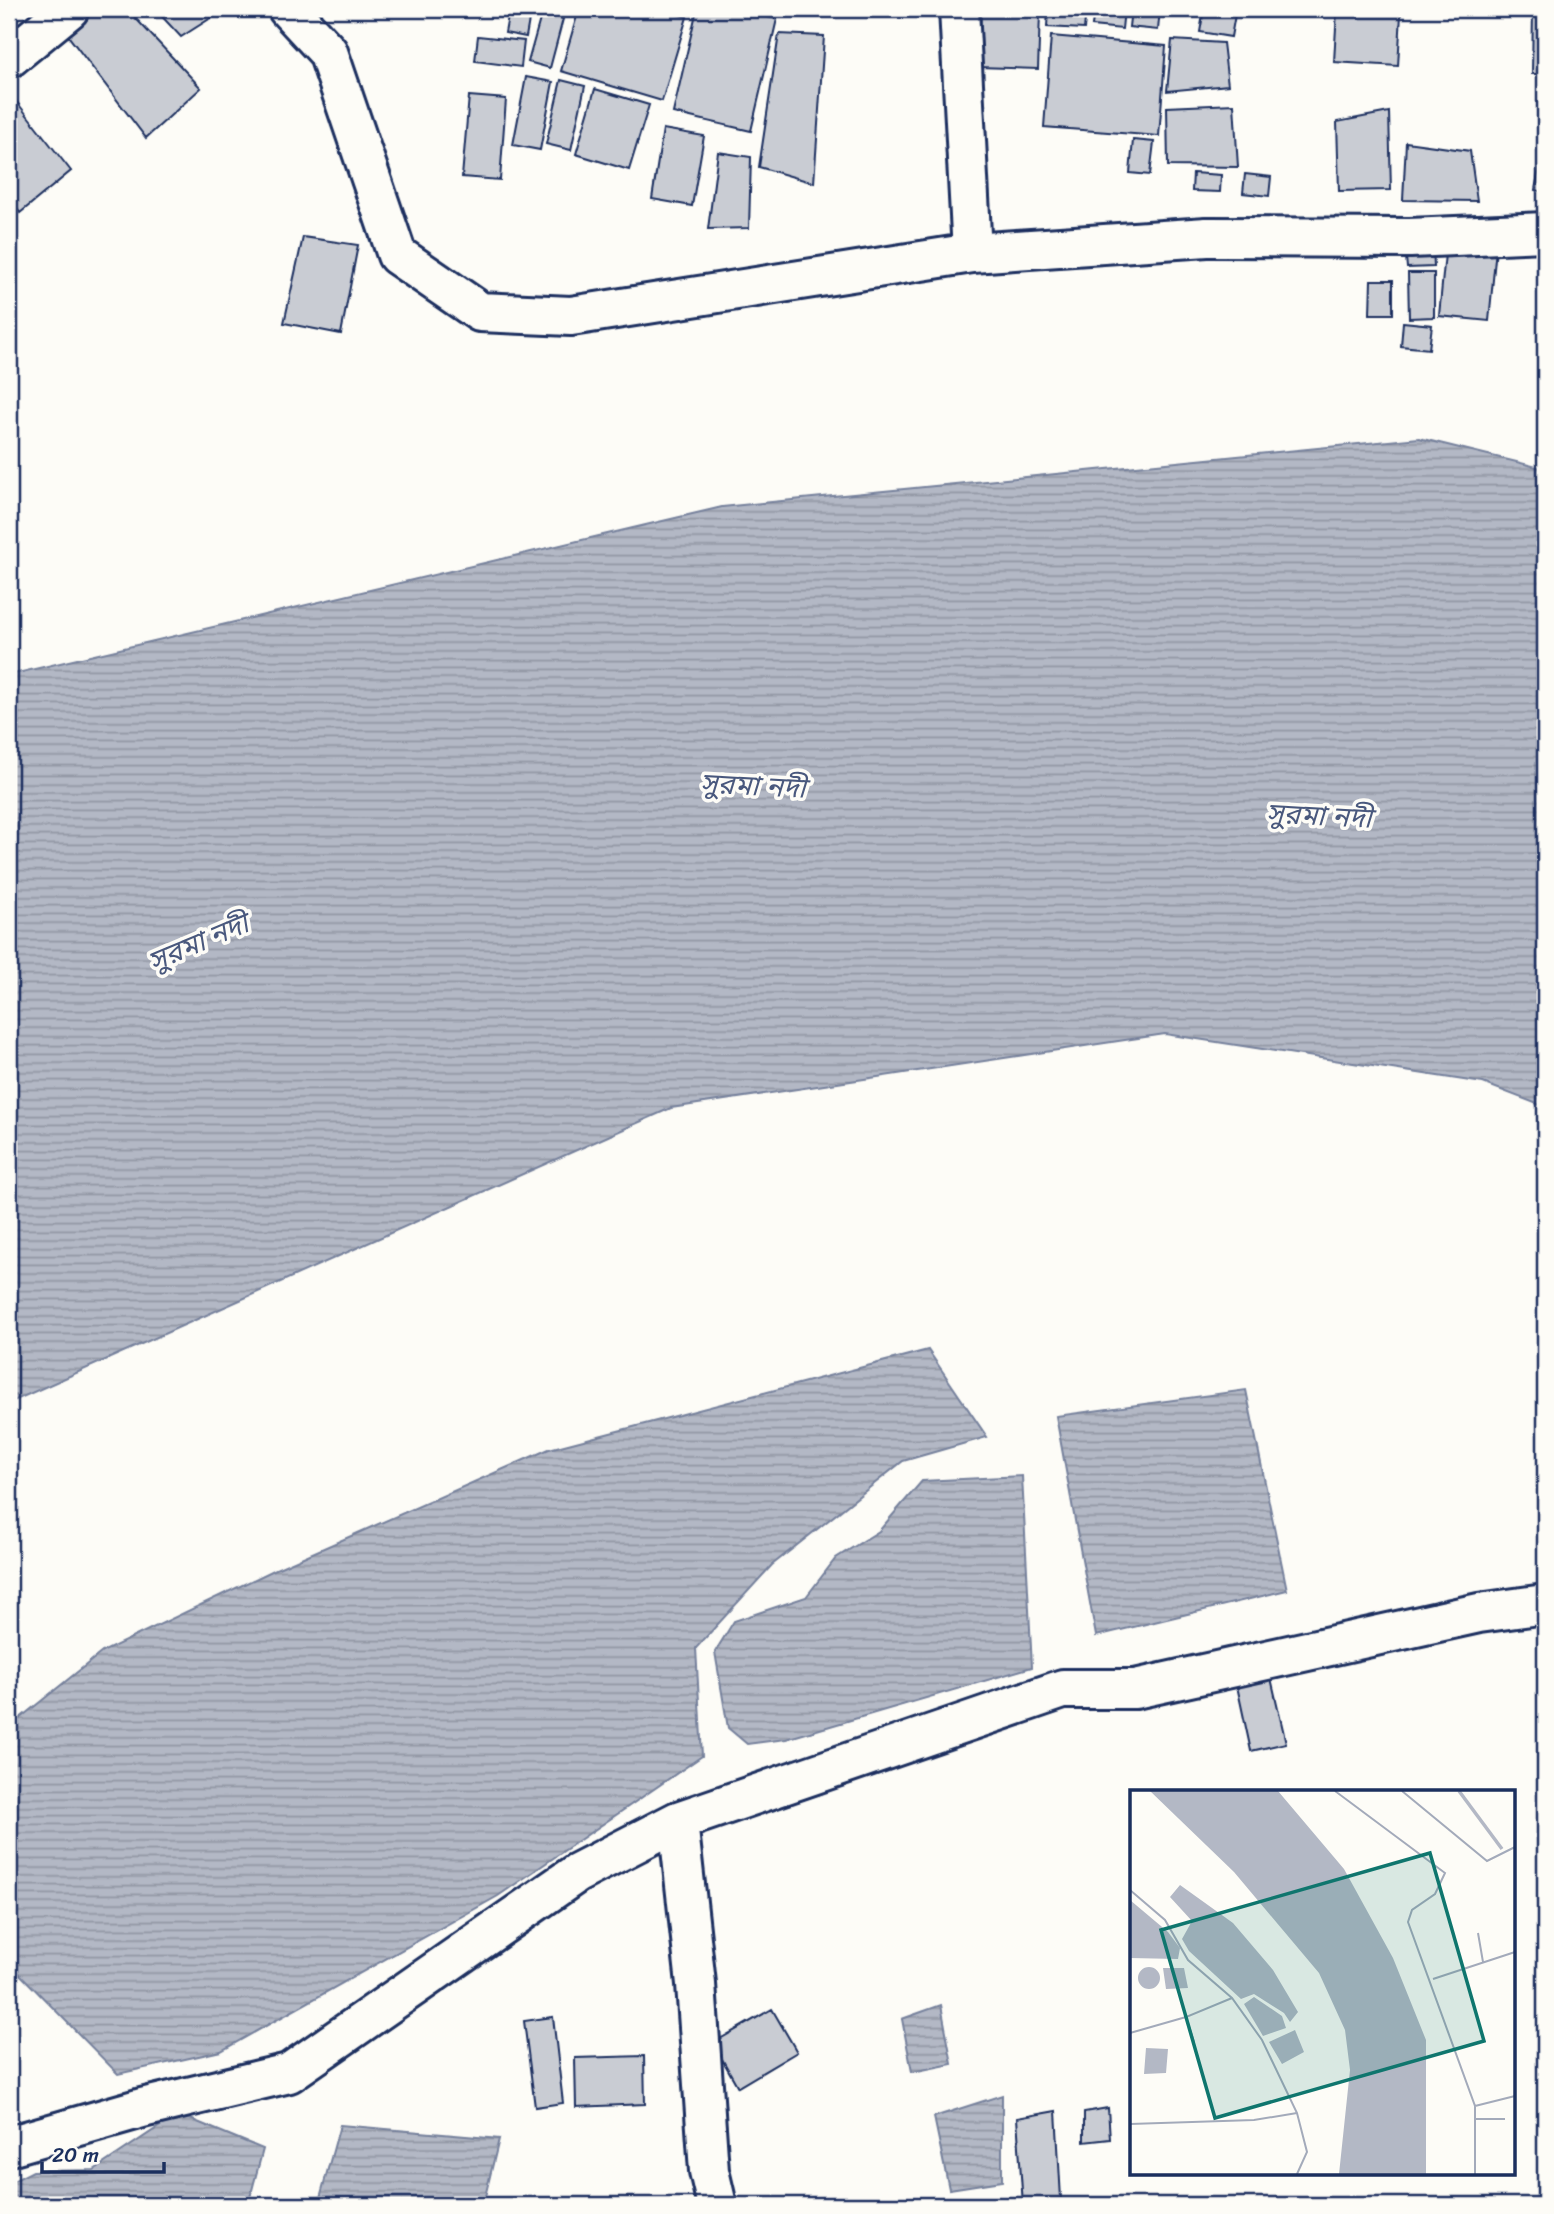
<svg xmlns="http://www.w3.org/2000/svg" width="1554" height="2214" font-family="Sriracha,'Noto Sans Bengali',sans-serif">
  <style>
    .water { fill: url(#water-rules); stroke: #76819c; stroke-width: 2 }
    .building { fill: #c9ccd3; stroke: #1b2f5e; stroke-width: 2 }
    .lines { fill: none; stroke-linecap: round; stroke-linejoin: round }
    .street-casing { stroke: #1b2f5e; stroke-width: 44 }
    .secondary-casing { stroke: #1b2f5e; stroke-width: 44 }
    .street { stroke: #fdfcf7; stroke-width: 38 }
    .secondary { stroke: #fdfcf7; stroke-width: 38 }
    .labels { text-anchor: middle; stroke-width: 7; stroke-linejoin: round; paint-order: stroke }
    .water-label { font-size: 28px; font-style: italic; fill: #49587d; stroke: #fdfcf7 }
    .inset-river { fill: none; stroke: #b3b8c5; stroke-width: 3.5 }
    .inset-road { fill: none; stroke: #a3aaba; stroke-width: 2 }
    .view { fill: #0f766e; fill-opacity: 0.15; stroke: #0f766e; stroke-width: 3.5 }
    .inset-edge { fill: none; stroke: #1b2f5e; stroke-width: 3.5 }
  </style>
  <defs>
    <pattern id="water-rules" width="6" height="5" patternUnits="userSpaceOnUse" patternTransform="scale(1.75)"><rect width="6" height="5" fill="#b3b8c5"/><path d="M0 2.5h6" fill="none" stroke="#9196a3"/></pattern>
  </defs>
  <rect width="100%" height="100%" fill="#fdfcf7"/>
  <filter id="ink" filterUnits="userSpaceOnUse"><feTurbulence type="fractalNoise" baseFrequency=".0143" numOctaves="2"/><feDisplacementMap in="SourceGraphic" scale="14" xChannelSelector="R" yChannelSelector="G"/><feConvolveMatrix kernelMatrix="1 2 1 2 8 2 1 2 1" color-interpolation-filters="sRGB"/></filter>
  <g filter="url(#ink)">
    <path class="water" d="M1419,438L1545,469V1107L1483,1083L1165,1034L671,1108L9,1403V675L722,507Z
      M928,1350L987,1437L903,1461L772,1565L696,1648L702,1756L498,1896L221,2051L118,2074L9,1963V1727L102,1652L276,1569L549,1449Z
      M1246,1390L1287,1590L1096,1636L1056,1416Z
      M1022,1476L1032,1667L786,1739L747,1744L728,1728L715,1652L734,1621L806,1597L836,1558L879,1531L922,1481Z
      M941,2005L952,2064L912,2072L902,2019Z
      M1002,2095V2181L949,2189L934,2117Z
      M178,2114L263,2149L248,2205H9V2183L33,2171L94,2170Z
      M340,2125L499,2139L483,2205H318Z"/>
    <path class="building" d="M85,9H127L201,88L146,138L63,29Z
      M155,9H225L181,37Z
      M579,9H658L687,17L662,101L561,71Z
      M697,9H730L777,19L751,131L673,113Z
      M1048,9H1086L1084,29L1047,27Z
      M1094,9H1124L1122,29L1092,26Z
      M1131,9H1160L1158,30L1129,27Z
      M1204,9H1236L1231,37L1200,32Z
      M1533,9H1545V74H1532Z
      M1337,10L1401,14L1398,66L1334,62Z
      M509,11L530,14L526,37L505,33Z
      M542,12L563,19L550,68L528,62Z
      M981,12L1040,13L1038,69L978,67Z
      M779,34L824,36L814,183L759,167Z
      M478,36L524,41L521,67L475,61Z
      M1051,36L1166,46L1159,136L1044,127Z
      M1172,40L1223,43L1228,85L1167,91Z
      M526,77L553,82L540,150L513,145Z
      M561,80L585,86L571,150L546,144Z
      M595,89L649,105L629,170L576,154Z
      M9,92L71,171L20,213L9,197Z
      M469,96L506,99L500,180L462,177Z
      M1234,104L1238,167L1168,166L1167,107Z
      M1389,112L1391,190L1339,191L1337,122Z
      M663,129L704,136L692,206L652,199Z
      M1133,140L1154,142L1150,175L1130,173Z
      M1406,142L1470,151L1477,201L1403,200Z
      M718,152L751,157L749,228L708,229Z
      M1541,158H1545V192L1535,190Z
      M1193,173L1221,175L1220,192L1192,191Z
      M1245,174L1271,177L1269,196L1243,193Z
      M303,237L358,245L341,334L284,323Z
      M1446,243L1496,248L1489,321L1439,316Z
      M1433,244L1434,267L1407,268L1405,246Z
      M1408,273H1434V317L1409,318Z
      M1371,280H1393V314H1370Z
      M1403,322L1432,325L1429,349L1401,346Z
      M1271,1678L1286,1743L1251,1751L1237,1686Z
      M772,2009L797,2052L738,2087L713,2043Z
      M553,2017L563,2103L535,2107L524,2021Z
      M644,2056L645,2104L576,2107L575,2058Z
      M1108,2108L1110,2139L1084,2142V2112Z
      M1056,2111L1061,2199L1023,2205L1017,2118Z"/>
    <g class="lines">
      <g class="street-casing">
        <path id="street" d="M288,9L328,52L397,255L480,312L571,316L972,253L1207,237
          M959,9L972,253
          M9,58L69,9
          M678,1821L696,1984L709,2171L717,2205
          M9,2146L142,2108L289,2073L577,1873L678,1821L1063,1689H1135L1479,1613L1545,1604"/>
      </g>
      <g class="secondary-casing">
        <path id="secondary" d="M1207,237L1410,238L1545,232"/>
      </g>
      <use href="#street" class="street"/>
      <use href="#secondary" class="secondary"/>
    </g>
  </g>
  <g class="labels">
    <g class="water-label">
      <text transform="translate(753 785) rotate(3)" y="10">সুরমা নদী</text>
      <text transform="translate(1319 815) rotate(3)" y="10">সুরমা নদী</text>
      <text transform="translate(198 942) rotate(-23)" y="10">সুরমা নদী</text>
    </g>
  </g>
  <g transform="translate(1130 1790)">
    <rect width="385" height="385" fill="#fdfcf7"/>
    <path d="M20,1H148L214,79L263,168L296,250V384H209L220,280L215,240L189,183L104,82ZM50,95L103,133L143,180L168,222L160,232L154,223L124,204L111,209L59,161L52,149L62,131L40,107ZM0,110L38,142L50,158L48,169L0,168ZM8 188a11 11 0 1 1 22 0a11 11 0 1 1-22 0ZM33,178H54L58,198L36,199ZM124,207L152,226L156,238L133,246L114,214ZM165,240L174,262L152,274L139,252ZM16,258L38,259L36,283L14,284Z" fill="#b3b8c5"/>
    <path class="inset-river" d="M329,1L372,59"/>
    <path class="inset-road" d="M205,1L315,83L305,104L282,120L278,132L345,316V384M272,1L357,71L385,57M0,100L35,130L58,170L102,208L132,250L167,323L177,362L167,384M348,143L353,172M303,189L385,162M0,243L56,227M64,252L56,227L102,208M345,316L385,306M346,329H375M0,334L124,330L167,323"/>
    <path class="view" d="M300,63L354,251L85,328L31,140Z"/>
    <rect width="385" height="385" class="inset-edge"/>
  </g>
  <rect width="1554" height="2214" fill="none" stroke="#fdfcf7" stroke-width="35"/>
  <rect x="18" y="18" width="1519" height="2179" fill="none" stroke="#1b2f5e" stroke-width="2.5" filter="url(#ink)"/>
  <path d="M42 2162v10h122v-10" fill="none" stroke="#1b2f5e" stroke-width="3.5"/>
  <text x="52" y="2162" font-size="21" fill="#1b2f5e" stroke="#fdfcf7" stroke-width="5" paint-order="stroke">20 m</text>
</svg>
